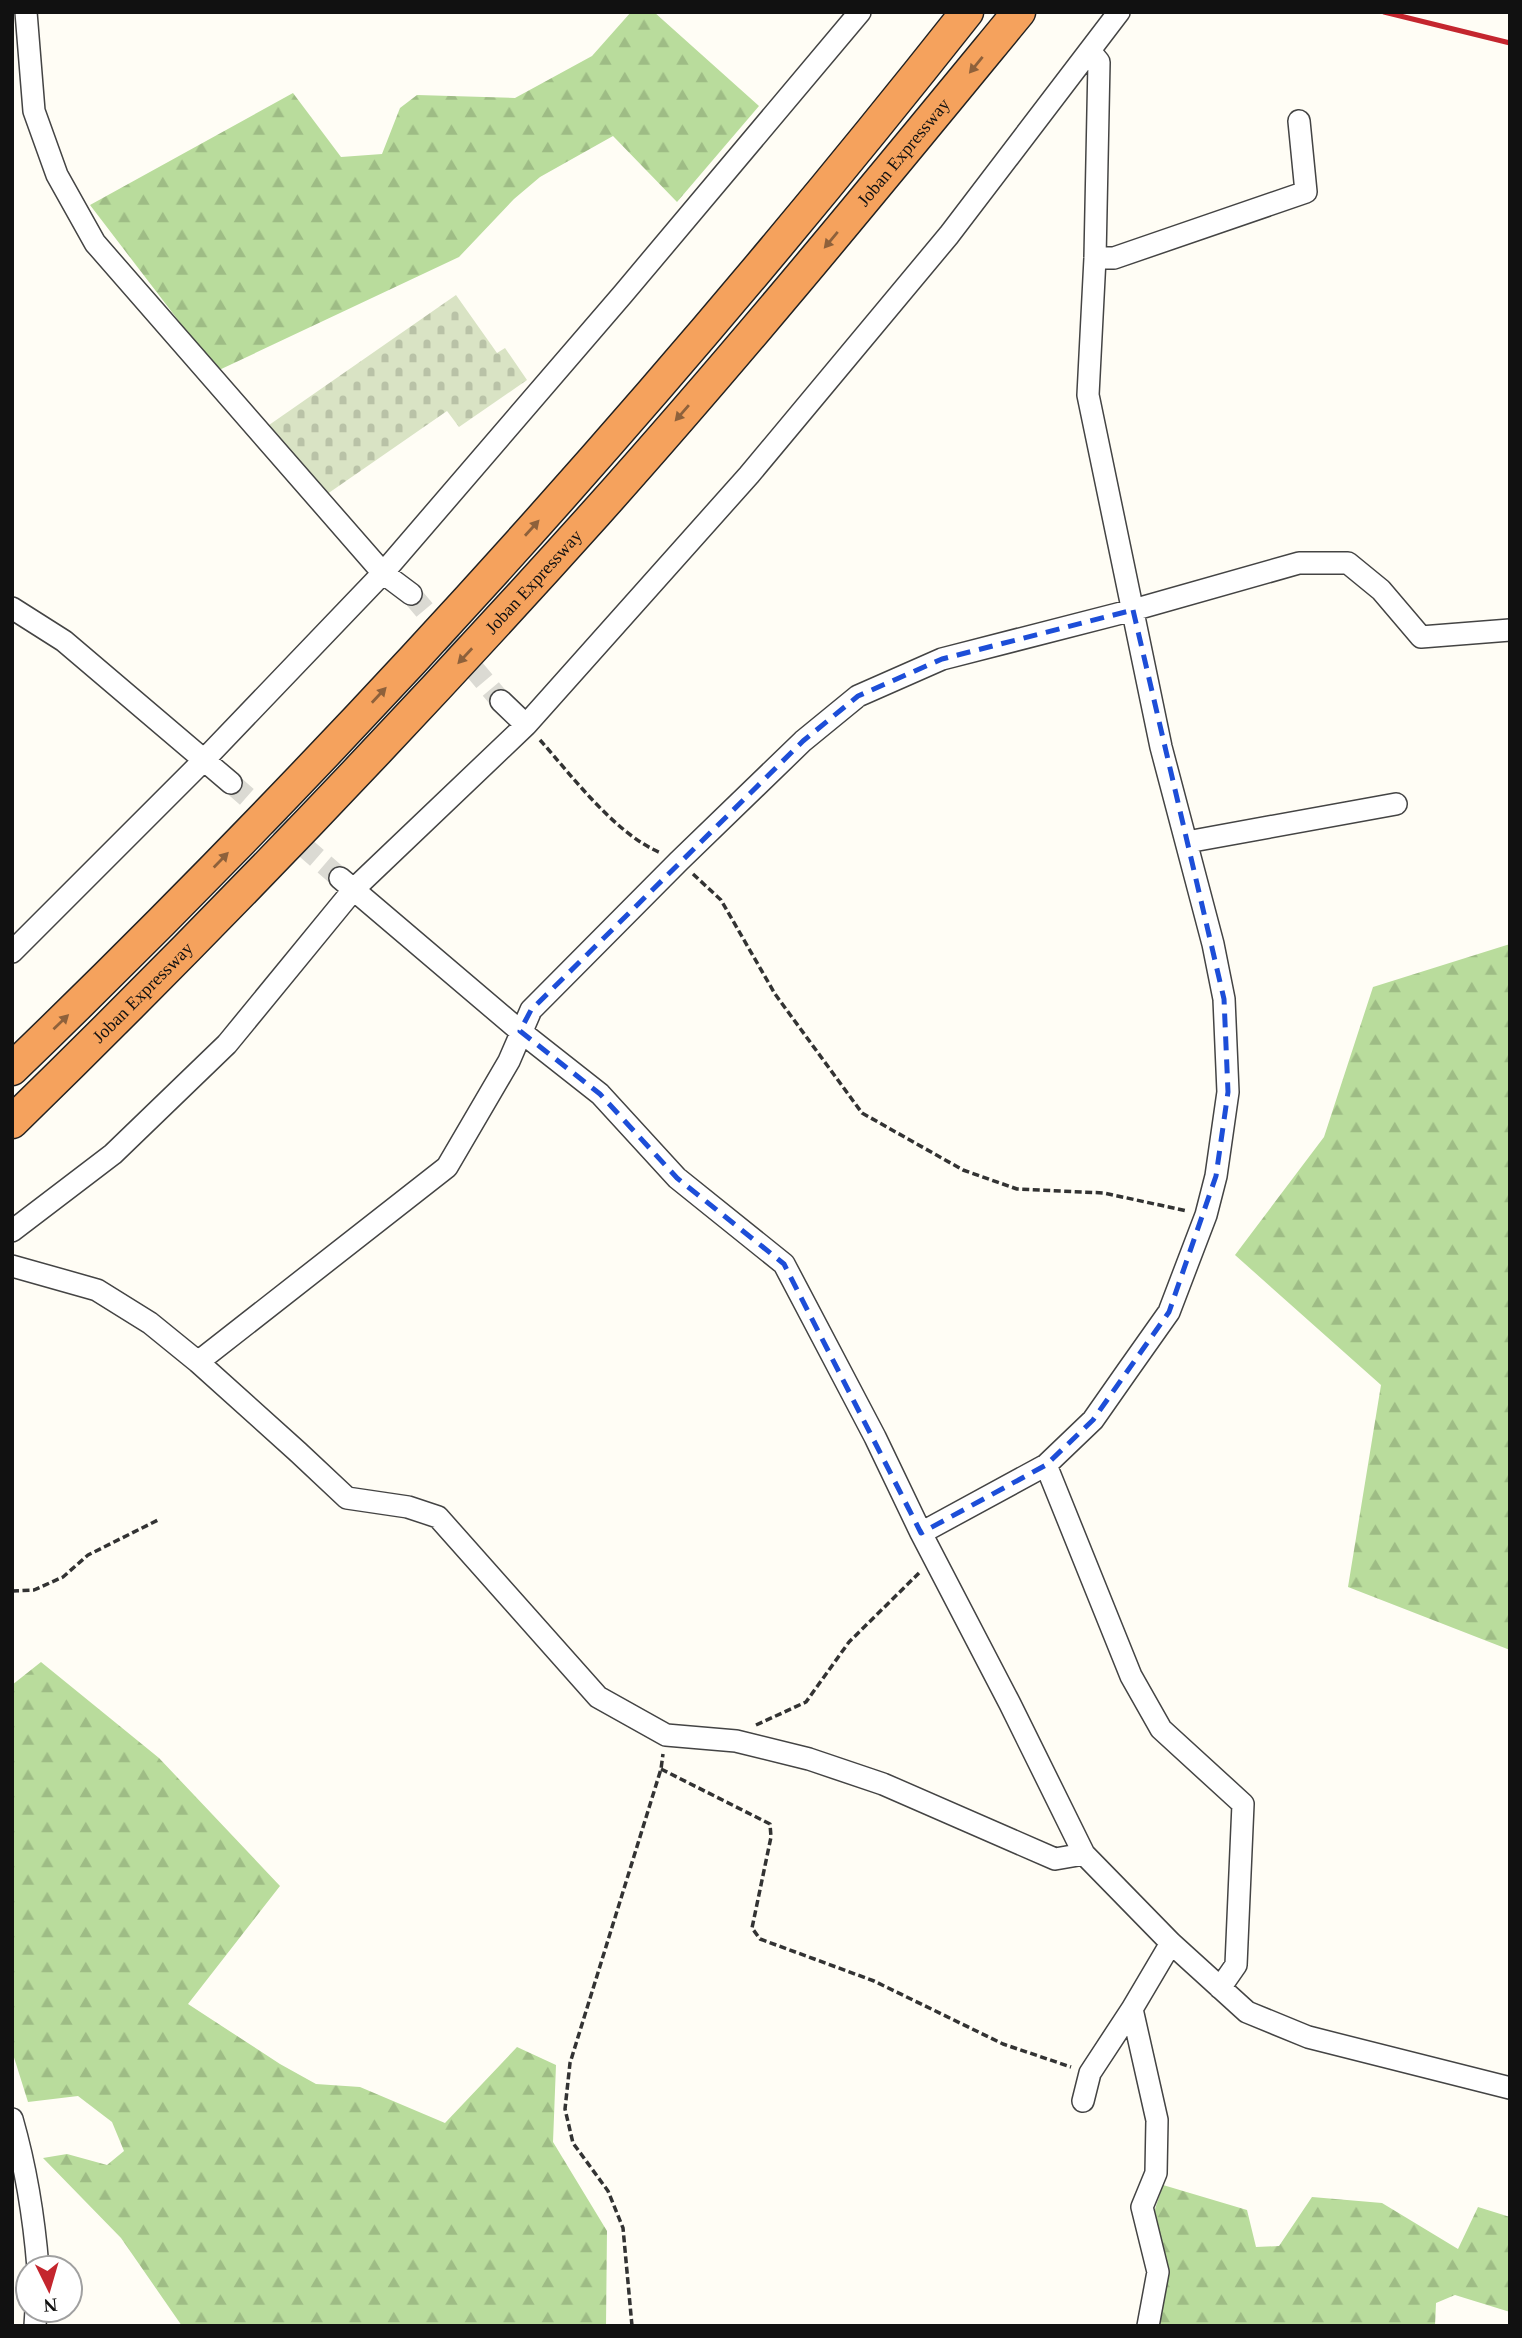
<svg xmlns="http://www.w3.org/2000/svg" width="1522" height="2338" font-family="'Times New Roman',serif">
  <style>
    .forest { fill: url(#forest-firs) }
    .cemetery { fill: url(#cemetery-stones) }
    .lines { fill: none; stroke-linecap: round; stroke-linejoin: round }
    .minor-tunnel { stroke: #dbdad3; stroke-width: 21; stroke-dasharray: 21 10; stroke-linecap: butt }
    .minor-casing { stroke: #444; stroke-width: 24 }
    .highway-casing { stroke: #222; stroke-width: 35 }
    .path { stroke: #333; stroke-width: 3.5; stroke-dasharray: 7 3.5; stroke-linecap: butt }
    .minor { stroke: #fff; stroke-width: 21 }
    .highway { stroke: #f5a25d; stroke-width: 32 }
    .rail { stroke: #c4262e; stroke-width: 5 }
    .oneway { fill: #8e613b }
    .marked { fill: none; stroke: #1d4ed8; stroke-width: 5; stroke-dasharray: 14 9; stroke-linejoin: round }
    .labels { text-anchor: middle; stroke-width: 7; stroke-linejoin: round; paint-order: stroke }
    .street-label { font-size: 18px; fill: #111; stroke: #fff }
  </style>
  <defs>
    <pattern id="forest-firs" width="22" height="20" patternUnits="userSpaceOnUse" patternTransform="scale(1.75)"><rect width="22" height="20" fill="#b9dc9c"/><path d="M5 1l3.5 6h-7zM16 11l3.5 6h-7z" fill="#9ebc85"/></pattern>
    <pattern id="cemetery-stones" width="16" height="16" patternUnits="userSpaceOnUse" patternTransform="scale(1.75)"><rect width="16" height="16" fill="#d9e3c4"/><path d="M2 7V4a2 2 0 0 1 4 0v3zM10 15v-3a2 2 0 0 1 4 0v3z" fill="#b9c2a7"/></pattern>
  </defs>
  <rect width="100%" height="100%" fill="#fffdf5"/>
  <path class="forest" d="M631,12H654L759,106L677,202L613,136L540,177L514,199L459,257L217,371L90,205L293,93L341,157L382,154L400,108L417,95L515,98L592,56Z
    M1510,944V1650L1348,1587L1381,1385L1235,1255L1324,1137L1373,987Z
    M41,1662L159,1758L280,1886L188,2004L280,2064L316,2084L360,2087L445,2123L517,2047L556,2065L553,2142L607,2231L606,2326H182L121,2238L43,2158L67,2154L107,2165L124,2151L112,2122L78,2096L28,2102L12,2051V1685Z
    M1163,2185L1247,2210L1256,2247L1279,2246L1312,2197L1382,2203L1458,2249L1478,2207L1510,2217V2312L1455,2295L1436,2303L1435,2326H1155L1164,2274L1154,2212Z"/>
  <path class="cemetery" d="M456,295L497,353L505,348L527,380L459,427L447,411L320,499L269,425Z"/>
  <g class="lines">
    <path class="minor-tunnel" d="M411,594L501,701
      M231,783L340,878"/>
    <g class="minor-casing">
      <path id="minor" d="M26,12L34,111L57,175L95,243L383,573L411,594
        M1095,258H1114L1306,192L1299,121
        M12,608L64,641L231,783
        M501,701L526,725
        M1187,842L1396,804
        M340,878L520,1031L600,1094L677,1178L784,1264L875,1437L921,1533L1010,1704L1084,1854L1171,1943L1247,2012L1308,2037L1510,2088
        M12,952L204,760L383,573L623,294L860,12
        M12,1231L113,1154L227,1044L354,889L526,725L749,475L949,235L1119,12
        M12,1266L97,1290L150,1323L198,1362L298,1452L347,1498L408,1507L438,1517L598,1697L666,1735L736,1741L809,1759L883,1784L1055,1859L1084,1854
        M198,1362L447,1167L509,1061L531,1010L679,861L803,741L858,696L942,659L1133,610L1299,563H1348L1381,590L1421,637L1510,630
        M1046,1465L1131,1676L1161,1729L1243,1804L1236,1965L1220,1988
        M921,1533L1046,1465L1093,1420L1128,1370L1169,1312L1206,1215L1216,1176L1228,1092L1224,999L1213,944L1161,747L1088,395L1095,258L1099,62L1090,51
        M1083,2101L1090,2073L1132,2009
        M12,2119C26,2168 34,2217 38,2268
        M35,2326L36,2310
        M1148,2326L1158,2272L1142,2207L1156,2173L1157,2120L1132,2009L1171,1943"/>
    </g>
    <g class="highway-casing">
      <g id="highway">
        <path d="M12,1069C354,739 673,384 967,12"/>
        <path id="s1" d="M12,1122C214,925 408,722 596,513C742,350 880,181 1019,12"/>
      </g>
    </g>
    <path class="path" d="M540,740C573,777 615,834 661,853
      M693,874L721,900L775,994L862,1113L963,1170L1017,1189L1104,1193L1187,1211
      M12,1591L34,1590L63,1577L88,1555L158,1520
      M756,1725L806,1702L849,1642L919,1573
      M661,1769L770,1824L771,1837L752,1928L760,1939L874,1981L1003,2044L1071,2067
      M632,2326L623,2228L608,2191L573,2143L565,2109L570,2063L661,1769L663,1754"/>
    <use href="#minor" class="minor"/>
    <use href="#highway" class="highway"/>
    <path class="rail" d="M1384,12L1510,43"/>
  </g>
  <defs><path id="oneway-solid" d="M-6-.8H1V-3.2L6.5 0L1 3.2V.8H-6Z" transform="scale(1.75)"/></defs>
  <g class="oneway">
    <use href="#oneway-solid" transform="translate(976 65) rotate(129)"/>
    <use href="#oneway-solid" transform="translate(831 240) rotate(130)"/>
    <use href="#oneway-solid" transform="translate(682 413) rotate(131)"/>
    <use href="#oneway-solid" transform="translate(532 528) rotate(-48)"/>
    <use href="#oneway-solid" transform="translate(465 656) rotate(133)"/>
    <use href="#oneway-solid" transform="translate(379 695) rotate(-47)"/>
    <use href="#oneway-solid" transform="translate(221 860) rotate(-46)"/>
    <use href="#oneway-solid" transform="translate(61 1022) rotate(-44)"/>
  </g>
  <path class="marked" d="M1133,610L1224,999L1228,1092L1216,1176L1169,1312L1093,1420L1046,1465L921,1533L784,1264L677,1178L600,1094L520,1031L531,1010L803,741L858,696L942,659Z"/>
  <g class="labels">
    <g class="street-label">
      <text dy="6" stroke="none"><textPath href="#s1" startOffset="1318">Joban Expressway</textPath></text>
      <text dy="6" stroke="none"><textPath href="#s1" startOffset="751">Joban Expressway</textPath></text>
      <text dy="6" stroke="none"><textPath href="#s1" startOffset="184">Joban Expressway</textPath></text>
    </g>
  </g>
  <rect width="1522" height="2338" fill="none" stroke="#111111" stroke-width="28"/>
  <g transform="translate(49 2289) rotate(175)"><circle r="33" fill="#ffffff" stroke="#a0a0a0" stroke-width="2"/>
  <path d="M0-5L12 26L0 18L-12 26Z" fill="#c4262e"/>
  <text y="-10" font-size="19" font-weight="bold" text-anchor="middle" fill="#111111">N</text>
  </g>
</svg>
